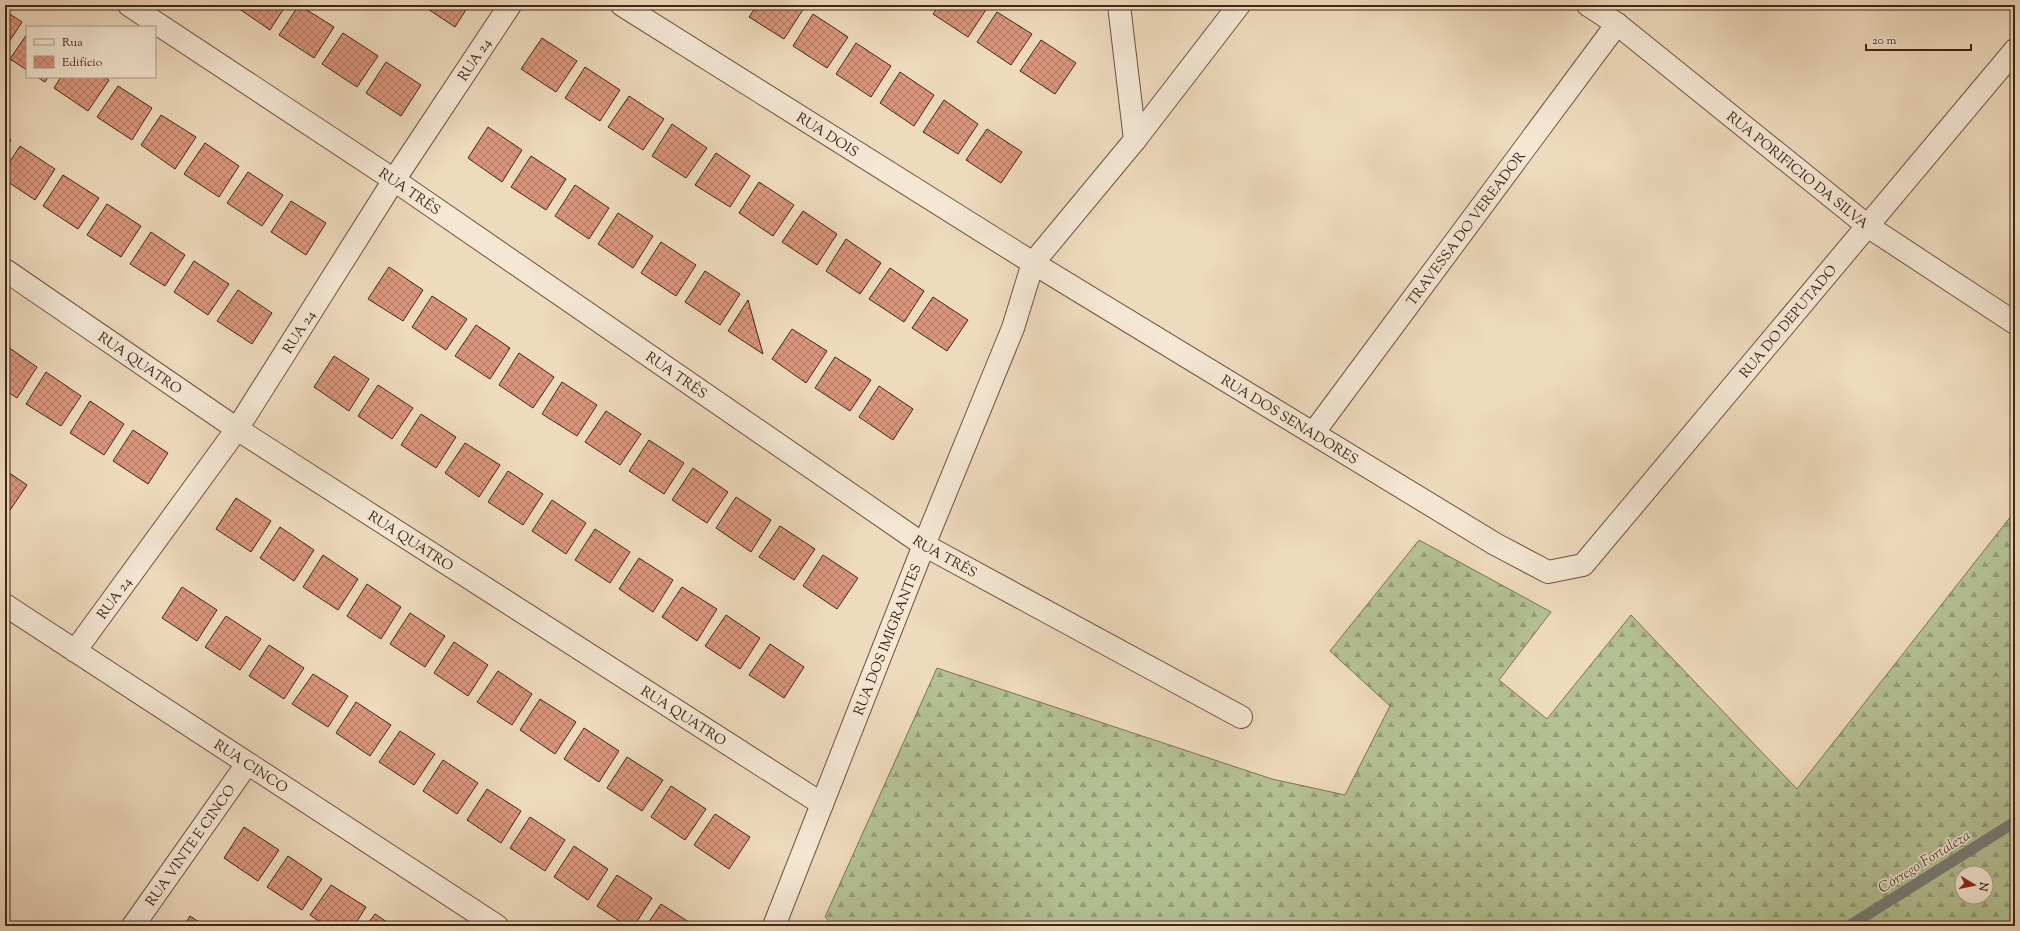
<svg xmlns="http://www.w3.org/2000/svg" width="2020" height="931" font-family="'Sorts Mill Goudy',serif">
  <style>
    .forest { fill: url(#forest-firs); stroke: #7b7455; fill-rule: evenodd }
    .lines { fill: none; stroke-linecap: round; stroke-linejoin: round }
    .stream { stroke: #787e78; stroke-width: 11 }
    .building { fill: url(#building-cross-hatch); stroke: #422616 }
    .minor-casing { stroke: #6d5340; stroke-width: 24 }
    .minor { stroke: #f4e7d4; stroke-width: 22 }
    .labels { text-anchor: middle; stroke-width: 3; stroke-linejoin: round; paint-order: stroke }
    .street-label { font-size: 14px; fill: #422616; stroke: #f4e7d4 }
    .water-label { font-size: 15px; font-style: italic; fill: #584a3f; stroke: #f4e7d4 }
  </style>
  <defs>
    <pattern id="forest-firs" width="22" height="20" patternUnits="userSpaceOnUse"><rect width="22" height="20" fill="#b4c194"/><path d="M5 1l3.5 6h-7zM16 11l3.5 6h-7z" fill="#949d78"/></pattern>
    <pattern id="building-cross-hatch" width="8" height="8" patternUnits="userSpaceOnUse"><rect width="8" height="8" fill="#da967c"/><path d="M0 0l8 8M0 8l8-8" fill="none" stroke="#b27a65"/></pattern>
  </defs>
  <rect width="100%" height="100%" fill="#eedabd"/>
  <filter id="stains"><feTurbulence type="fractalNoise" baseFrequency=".005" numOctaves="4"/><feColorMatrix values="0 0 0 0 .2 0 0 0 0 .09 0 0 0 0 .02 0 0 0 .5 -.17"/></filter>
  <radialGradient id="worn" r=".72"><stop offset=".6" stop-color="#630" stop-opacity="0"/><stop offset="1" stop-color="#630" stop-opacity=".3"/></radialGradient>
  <path class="forest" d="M2015,511V926H834L825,917L937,668L1272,779L1345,795L1390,706L1330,651L1419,540L1551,612L1499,680L1547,719L1631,615L1797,789ZM1962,873H1986V897H1962Z"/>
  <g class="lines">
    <path class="stream" d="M1849,926L2015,822"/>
  </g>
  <path class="building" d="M236,5H286L270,30L235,6Z
    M299,5L334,27L314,58L279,35Z
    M422,5H469L455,27Z
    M732,5H744L740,10Z
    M757,5H799L804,8L784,39L749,17Z
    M939,5H989L968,37L933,14Z
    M5,11L22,22L5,48Z
    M997,12L1032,34L1011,65L977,42Z
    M813,14L848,37L827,68L793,46Z
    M343,33L378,56L357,87L322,64Z
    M27,34V70L10,59Z
    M542,38L577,61L556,92L521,69Z
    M1041,40L1076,63L1055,94L1020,71Z
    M856,43L891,66L871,97L836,74Z
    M386,62L421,85L401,116L366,93Z
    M585,67L620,90L600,121L565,98Z
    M900,72L934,95L914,126L880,103Z
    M37,77H48L45,82Z
    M61,77H104L109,80L88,111L54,88Z
    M118,86L152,108L132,140L97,117Z
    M629,96L664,119L643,150L608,127Z
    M944,100L978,124L958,154L923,132Z
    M161,115L196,137L175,169L141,145Z
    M672,124L707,148L686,178L652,156Z
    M488,127L522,150L502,182L468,158Z
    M987,129L1022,152L1001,183L966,160Z
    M5,136L11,140L5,150Z
    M205,143L239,166L219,197L184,174Z
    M20,146L55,169L35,200L5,180V169Z
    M716,153L750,176L730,207L695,185Z
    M531,156L566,179L546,210L511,187Z
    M248,172L283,195L262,226L227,203Z
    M63,175L99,198L78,229L43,206Z
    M759,182L794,205L773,236L739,213Z
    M575,185L609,208L589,239L555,216Z
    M291,201L326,223L306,255L271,232Z
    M107,204L141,226L121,257L87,235Z
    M803,211L837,234L817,265L782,242Z
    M618,213L653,236L633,268L598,244Z
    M151,232L185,255L165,286L130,264Z
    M846,239L881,263L860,294L826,271Z
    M661,242L696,265L676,296L641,273Z
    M194,261L229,284L208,315L174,292Z
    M389,267L423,290L403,321L368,299Z
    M890,268L924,291L904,322L869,299Z
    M705,271L740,294L720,325L685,302Z
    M238,290L272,313L252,344L217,321Z
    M432,296L467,319L446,350L412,327Z
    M933,297L968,320L947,351L912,328Z
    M748,300L763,354L728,331Z
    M476,325L510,348L490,379L455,356Z
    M792,329L827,351L806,383L772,359Z
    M5,345L37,367L17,398L5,390Z
    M519,353L554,377L533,408L499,385Z
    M334,356L369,379L349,411L314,387Z
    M835,357L871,380L850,411L815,388Z
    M46,372L81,396L61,426L26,404Z
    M562,382L597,405L577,436L542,414Z
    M378,385L413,408L392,439L358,416Z
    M879,386L913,409L893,440L859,417Z
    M90,401L124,424L104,455L70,433Z
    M606,411L641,434L620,465L585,442Z
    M421,414L456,437L436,468L401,445Z
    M133,430L168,453L148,484L113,461Z
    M649,440L684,463L664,494L629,471Z
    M465,443L500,465L479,497L445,473Z
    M693,468L728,492L707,523L672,500Z
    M5,470L27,485L6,516L5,515Z
    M508,471L543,494L523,525L488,502Z
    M736,497L771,520L751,552L716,528Z
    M236,498L271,521L251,552L216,529Z
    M552,500L586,523L566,554L532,531Z
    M780,526L815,549L794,580L759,557Z
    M280,527L314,550L294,581L260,558Z
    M595,529L630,552L610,583L575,560Z
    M323,555L358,579L338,610L303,587Z
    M823,555L858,578L837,609L803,586Z
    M639,558L673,580L653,612L619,589Z
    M367,584L401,607L381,639L347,616Z
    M182,587L217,610L197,641L162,618Z
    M682,587L717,609L697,641L662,617Z
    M410,613L445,636L425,667L390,644Z
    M726,615L760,638L740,669L705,646Z
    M226,616L261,639L240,670L205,647Z
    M454,642L488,665L468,696L434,673Z
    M770,644L804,667L784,698L749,675Z
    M269,645L304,668L284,699L249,676Z
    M498,671L532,694L512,725L477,702Z
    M313,674L348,696L328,727L292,704Z
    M540,699L576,722L555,754L520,730Z
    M356,702L391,725L370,756L336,733Z
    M584,728L619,751L599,782L564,759Z
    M400,731L435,754L414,785L379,762Z
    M627,757L663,780L642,811L607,788Z
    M443,760L478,783L457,814L423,791Z
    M671,786L706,809L685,840L651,817Z
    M487,789L521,811L501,843L467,820Z
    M715,814L750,837L729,869L694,845Z
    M530,817L565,840L545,871L510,848Z
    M244,827L279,850L258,881L224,858Z
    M574,846L608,869L588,900L554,877Z
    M288,856L322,879L302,910L267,887Z
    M617,875L652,898L634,926H627L597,906Z
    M331,885L366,907L354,926H326L310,915Z
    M661,904L695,926H646Z
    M375,914L393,926H366Z
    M190,916L205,926H184Z"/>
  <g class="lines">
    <g class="minor-casing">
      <g id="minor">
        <path id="s1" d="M129,5L394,180L924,545L1241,717"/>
        <path id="s2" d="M622,5L1033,263L1495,544L1548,572L1583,565L2015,50"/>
        <path id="s3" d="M1588,5L1617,24L1869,227L2015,323"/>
        <path d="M1135,140L1239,5"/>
        <path id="s4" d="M5,270L237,429L822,804"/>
        <path id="s5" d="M1314,432L1617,24"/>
        <path id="s6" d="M5,605L497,926"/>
        <path id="s7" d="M75,651L237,429L394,180L510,5"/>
        <path id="s8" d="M133,926L247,764"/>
        <path id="s9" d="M774,926L924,545L1013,328L1033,263L1135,140L1119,5"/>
      </g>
    </g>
    <use href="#minor" class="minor"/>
  </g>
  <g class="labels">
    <g class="street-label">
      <text dy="5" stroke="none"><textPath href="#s7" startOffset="714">RUA 24</textPath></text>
      <text dy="5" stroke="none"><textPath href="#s2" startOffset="243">RUA DOIS</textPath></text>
      <text dy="5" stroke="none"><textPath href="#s3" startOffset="267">RUA PORIFICIO DA SILVA</textPath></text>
      <text dy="5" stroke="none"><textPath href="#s1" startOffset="337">RUA TRÊS</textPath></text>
      <text dy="5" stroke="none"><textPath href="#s5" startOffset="254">TRAVESSA DO VEREADOR</textPath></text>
      <text dy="5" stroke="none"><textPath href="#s2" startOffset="1440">RUA DO DEPUTADO</textPath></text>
      <text dy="5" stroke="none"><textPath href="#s7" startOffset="390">RUA 24</textPath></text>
      <text dy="5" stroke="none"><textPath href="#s4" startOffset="164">RUA QUATRO</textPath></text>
      <text dy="5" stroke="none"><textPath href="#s1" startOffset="661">RUA TRÊS</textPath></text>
      <text dy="5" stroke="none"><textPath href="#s2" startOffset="786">RUA DOS SENADORES</textPath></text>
      <text dy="5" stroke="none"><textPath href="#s4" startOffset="488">RUA QUATRO</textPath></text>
      <text dy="5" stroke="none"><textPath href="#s1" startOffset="985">RUA TRÊS</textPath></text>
      <text dy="5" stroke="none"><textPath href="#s7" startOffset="66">RUA 24</textPath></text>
      <text dy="5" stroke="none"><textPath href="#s9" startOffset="308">RUA DOS IMIGRANTES</textPath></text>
      <text dy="5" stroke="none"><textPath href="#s4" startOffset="812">RUA QUATRO</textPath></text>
      <text dy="5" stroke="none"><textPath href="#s6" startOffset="294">RUA CINCO</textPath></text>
      <text dy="5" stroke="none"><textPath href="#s8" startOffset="99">RUA VINTE E CINCO</textPath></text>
    </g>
    <g class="water-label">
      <text transform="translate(1924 861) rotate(-32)" y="5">Córrego Fortaleza</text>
    </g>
  </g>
  <rect width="2020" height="931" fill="none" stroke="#eedabd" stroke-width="20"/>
  <rect x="6" y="6" width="2008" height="919" fill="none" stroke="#422616" stroke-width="2"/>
  <rect x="10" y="10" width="2000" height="911" fill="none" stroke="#422616"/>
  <rect x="26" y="26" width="130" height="52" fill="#f4e7d4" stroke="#ad9a88"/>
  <rect x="34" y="39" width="20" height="6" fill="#f4e7d4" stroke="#ad9a88"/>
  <text x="62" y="46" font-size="12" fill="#422616">Rua</text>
  <rect x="34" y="56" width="20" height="12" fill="url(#building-cross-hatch)" stroke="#ad9a88"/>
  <text x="62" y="66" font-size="12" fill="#422616">Edifício</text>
  <g transform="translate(1974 885) rotate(100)"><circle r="19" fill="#f4e7d4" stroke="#ad9a88"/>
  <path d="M0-3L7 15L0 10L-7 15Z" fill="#8f2418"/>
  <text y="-6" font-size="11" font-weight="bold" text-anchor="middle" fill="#422616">N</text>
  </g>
  <path d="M1866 44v6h105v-6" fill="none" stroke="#422616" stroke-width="2"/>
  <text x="1872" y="44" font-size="12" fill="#422616" stroke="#f4e7d4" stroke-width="3" paint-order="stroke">20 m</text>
  <rect width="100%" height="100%" filter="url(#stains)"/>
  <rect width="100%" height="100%" fill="url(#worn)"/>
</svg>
